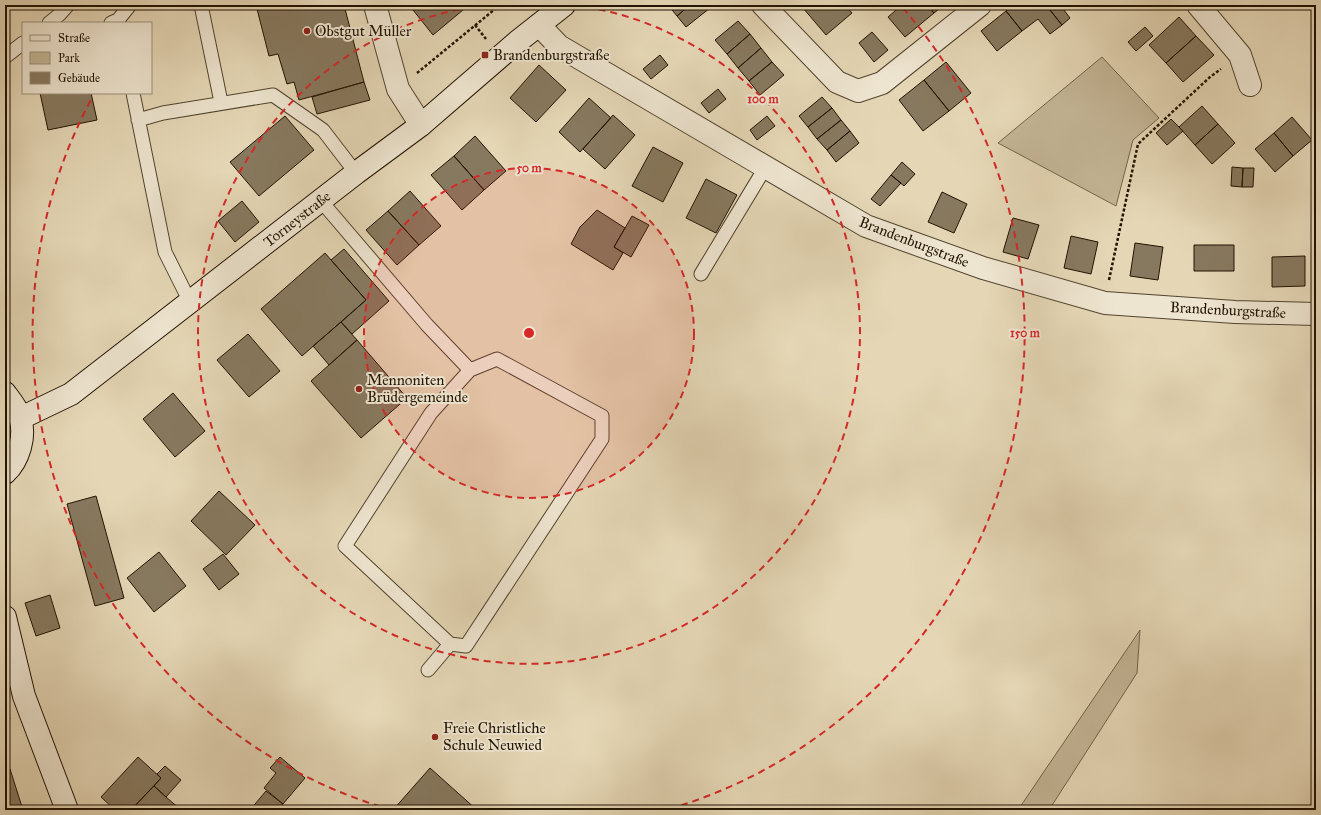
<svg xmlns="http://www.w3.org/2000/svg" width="1321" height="815" font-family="'IM FELL Great Primer',serif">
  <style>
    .green { fill: #c4b697; stroke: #72644c }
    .building { fill: #87795f; stroke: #211301 }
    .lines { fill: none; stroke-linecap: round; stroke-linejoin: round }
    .lane-casing { stroke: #52442e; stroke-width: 15 }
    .street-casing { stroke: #52442e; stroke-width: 24 }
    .secondary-casing { stroke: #211301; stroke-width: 24 }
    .path { stroke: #211301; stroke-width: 2.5; stroke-dasharray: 3 2; stroke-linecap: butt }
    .lane { stroke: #eee5d0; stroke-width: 13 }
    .street { stroke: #eee5d0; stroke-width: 22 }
    .secondary { stroke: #eee5d0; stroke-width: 22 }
    .ring { fill: none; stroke: #d62828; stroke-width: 2; stroke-dasharray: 7 5 }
    .poi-dot { fill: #8f2418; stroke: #eee5d0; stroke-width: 1.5 }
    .labels { text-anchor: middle; stroke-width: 4; stroke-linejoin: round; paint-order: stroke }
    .poi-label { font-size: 15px; fill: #211301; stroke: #eee5d0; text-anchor: start }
    .street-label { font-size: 15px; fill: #211301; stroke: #eee5d0 }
    .centre { fill: #d62828; stroke: #eee5d0; stroke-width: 2 }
    .ring-label { font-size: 12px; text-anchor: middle; font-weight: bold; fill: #d62828; stroke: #eee5d0; stroke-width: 4; stroke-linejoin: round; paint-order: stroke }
  </style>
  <rect width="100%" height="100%" fill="#e5d7b6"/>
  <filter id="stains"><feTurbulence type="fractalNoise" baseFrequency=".005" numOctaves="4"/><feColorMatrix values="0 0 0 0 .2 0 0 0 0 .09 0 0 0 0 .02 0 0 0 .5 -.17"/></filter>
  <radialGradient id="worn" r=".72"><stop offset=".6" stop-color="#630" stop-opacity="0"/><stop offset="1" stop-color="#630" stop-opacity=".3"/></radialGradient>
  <path class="green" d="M1102,57L1159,118L1133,140L1116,206L998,143Z
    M1140,630L1137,673L1049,810H1018Z"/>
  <path class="building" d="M271,5H344L364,82L299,100L294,82L287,84L278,54L269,56L257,9Z
    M420,5H469L433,35L413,10Z
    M668,5H690L677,16Z
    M690,5H707L710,8L686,27L677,16Z
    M806,5H845L852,13L826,35L803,8Z
    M902,5H927L934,13L905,37L888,17Z
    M927,5H944L934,13Z
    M1014,5H1046L1062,25L1050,34L1038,19L1022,31L1006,11Z
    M1046,5H1060L1070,18L1062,25Z
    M1006,11L1022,31L997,51L981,31Z
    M1179,17L1196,36L1166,63L1149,45Z
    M738,21L750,34L727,54L715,40Z
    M1145,27L1153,36L1136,51L1128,42Z
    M872,32L888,50L874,62L859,43Z
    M750,34L761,48L738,68L727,54Z
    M1196,36L1214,55L1183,82L1166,63Z
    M761,48L772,62L749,81L738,68Z
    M660,55L668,65L651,79L643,69Z
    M772,62L784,75L760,95L749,81Z
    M946,62L971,93L949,111L924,80Z
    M539,65L566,90L536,122L510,98Z
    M924,80L949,111L923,131L899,100Z
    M364,82L370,100L317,114L312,97Z
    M718,89L726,99L709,113L701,103Z
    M40,93H91L97,120L48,130Z
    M822,97L832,108L808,127L799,116Z
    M589,98L611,118L580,152L559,132Z
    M1202,106L1218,124L1195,145L1179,127Z
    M832,108L841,120L817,139L808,127Z
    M613,115L635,135L605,169L583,149Z
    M285,116L314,150L259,196L230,162Z
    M767,116L775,126L757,140L750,130Z
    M1292,117L1312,140L1293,156L1274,133Z
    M1171,119L1183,131L1167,145L1156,133Z
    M841,120L850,131L827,150L817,139Z
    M1218,124L1235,143L1212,164L1195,145Z
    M850,131L859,143L836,162L827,150Z
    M1274,133L1293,156L1275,172L1255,149Z
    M475,136L506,171L484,190L454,156Z
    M653,147L683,163L663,202L632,186Z
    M454,156L484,190L462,210L431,175Z
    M902,162L915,174L904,186L891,175Z
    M1232,167L1243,168L1242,187L1231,186Z
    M1243,168H1254L1253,187H1242Z
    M891,175L901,183L880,206L871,199Z
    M706,179L737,195L716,233L686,218Z
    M410,191L441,226L419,245L388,211Z
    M942,192L967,204L954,233L928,222Z
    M242,201L259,222L235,242L218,221Z
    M597,210L625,228L614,247L623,253L613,270L571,244L580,227Z
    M388,211L419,245L397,265L366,230Z
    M632,216L649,225L631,257L614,247Z
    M1013,218L1039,225L1028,259L1003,252Z
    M1071,236L1098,242L1091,274L1064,268Z
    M1135,243L1163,247L1158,280L1130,276Z
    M1194,245H1234V271H1194Z
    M344,249L389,301L352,334L341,322L366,300L331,260Z
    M325,253L366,300L302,356L261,309Z
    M1305,256V286L1272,287V257Z
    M341,322L357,340L329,365L313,346Z
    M248,334L280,371L249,397L217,360Z
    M357,340L407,398L361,438L311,381Z
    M173,393L205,431L175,457L143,419Z
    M219,491L255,525L226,555L191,521Z
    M96,496L124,598L95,606L67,504Z
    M159,552L186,586L154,612L127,578Z
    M223,554L239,574L219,590L203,569Z
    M50,595L60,628L36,636L25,603Z
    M5,703L10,719L5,721Z
    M138,757L161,778L131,810H115L101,797Z
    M280,757L305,778L283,804L264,788L276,773L270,768Z
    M165,766L181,780L166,797L154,786L161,778L157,774Z
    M430,768L477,810H393Z
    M10,769L23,810H5V771Z
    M154,786L166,797L181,810H131Z
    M266,791L283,804L278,810H250Z"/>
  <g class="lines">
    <g class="lane-casing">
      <path id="lane" d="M201,5L221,102
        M49,23L60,14L68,5
        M111,23L118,20L130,5
        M5,57L23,43
        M133,93L165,252L190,302
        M138,120L163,113L273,95L323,130L356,173
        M321,201L427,325L470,370L431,413L345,546L450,644L428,670
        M701,274L765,168
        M450,644L466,646L602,439V416L497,359L470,370"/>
    </g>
    <g class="street-casing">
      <path id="street" d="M375,5L398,89L421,125
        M763,5L837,82L858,91L882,83L980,5
        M1198,5L1240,55L1250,85
        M539,25L559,46L866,226L983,268L1105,303L1235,312L1316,314"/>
    </g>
    <g class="secondary-casing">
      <path id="secondary" d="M5,393C11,401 17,408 20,417C26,436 19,460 5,473
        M21,418L71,394L356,173L421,125L517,42L564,5
        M5,617L24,696L67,810"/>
    </g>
    <path class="path" d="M475,25L486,39
      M417,73L500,5
      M1109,280L1138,144L1210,77L1221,69"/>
    <use href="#lane" class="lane"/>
    <use href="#street" class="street"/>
    <use href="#secondary" class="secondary"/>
  </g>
  <circle cx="529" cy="333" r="165" fill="#d62828" fill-opacity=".12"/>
  <g class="ring">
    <circle cx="529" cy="333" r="165"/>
    <path d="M575 5A331 331 0 1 1 483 5"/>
    <path d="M392 810A496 496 0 0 1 93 96M903 8A496 496 0 0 1 666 810"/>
  </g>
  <g class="poi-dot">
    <circle cx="307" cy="31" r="4"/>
    <rect x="481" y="51" width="8" height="8" rx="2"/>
    <circle cx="359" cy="389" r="4"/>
    <circle cx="435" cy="737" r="4"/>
  </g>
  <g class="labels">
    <g class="poi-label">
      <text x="315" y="36">Obstgut Müller</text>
      <text x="493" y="60">Brandenburgstraße</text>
      <text x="367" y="385">Mennoniten<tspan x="367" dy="17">Brüdergemeinde</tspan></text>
      <text x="443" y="733">Freie Christliche<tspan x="443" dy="17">Schule Neuwied</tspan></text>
    </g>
    <g class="street-label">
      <text transform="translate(297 219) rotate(-38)" y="5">Torneystraße</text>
      <text transform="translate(914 242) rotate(21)" y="5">Brandenburgstraße</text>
      <text transform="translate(1228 310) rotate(3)" y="5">Brandenburgstraße</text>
    </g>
  </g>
  <circle cx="529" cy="333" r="6" class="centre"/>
  <g class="ring-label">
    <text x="763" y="103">100 m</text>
    <text x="529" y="172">50 m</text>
    <text x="1025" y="337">150 m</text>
  </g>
  <rect width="1321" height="815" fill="none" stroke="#e5d7b6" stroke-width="20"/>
  <rect x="6" y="6" width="1309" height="803" fill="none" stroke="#211301" stroke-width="2"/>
  <rect x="10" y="10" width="1301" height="795" fill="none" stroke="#211301"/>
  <rect x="22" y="22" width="130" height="72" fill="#eee5d0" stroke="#9c917d"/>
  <rect x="30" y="35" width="20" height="6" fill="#eee5d0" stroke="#9c917d"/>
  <text x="58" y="42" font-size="12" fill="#211301">Straße</text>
  <rect x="30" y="52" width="20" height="12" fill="#c4b697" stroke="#9c917d"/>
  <text x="58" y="62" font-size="12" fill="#211301">Park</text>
  <rect x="30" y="72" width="20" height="12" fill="#87795f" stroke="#9c917d"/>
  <text x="58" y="82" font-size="12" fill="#211301">Gebäude</text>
  <rect width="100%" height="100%" filter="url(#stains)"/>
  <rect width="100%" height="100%" fill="url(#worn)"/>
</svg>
